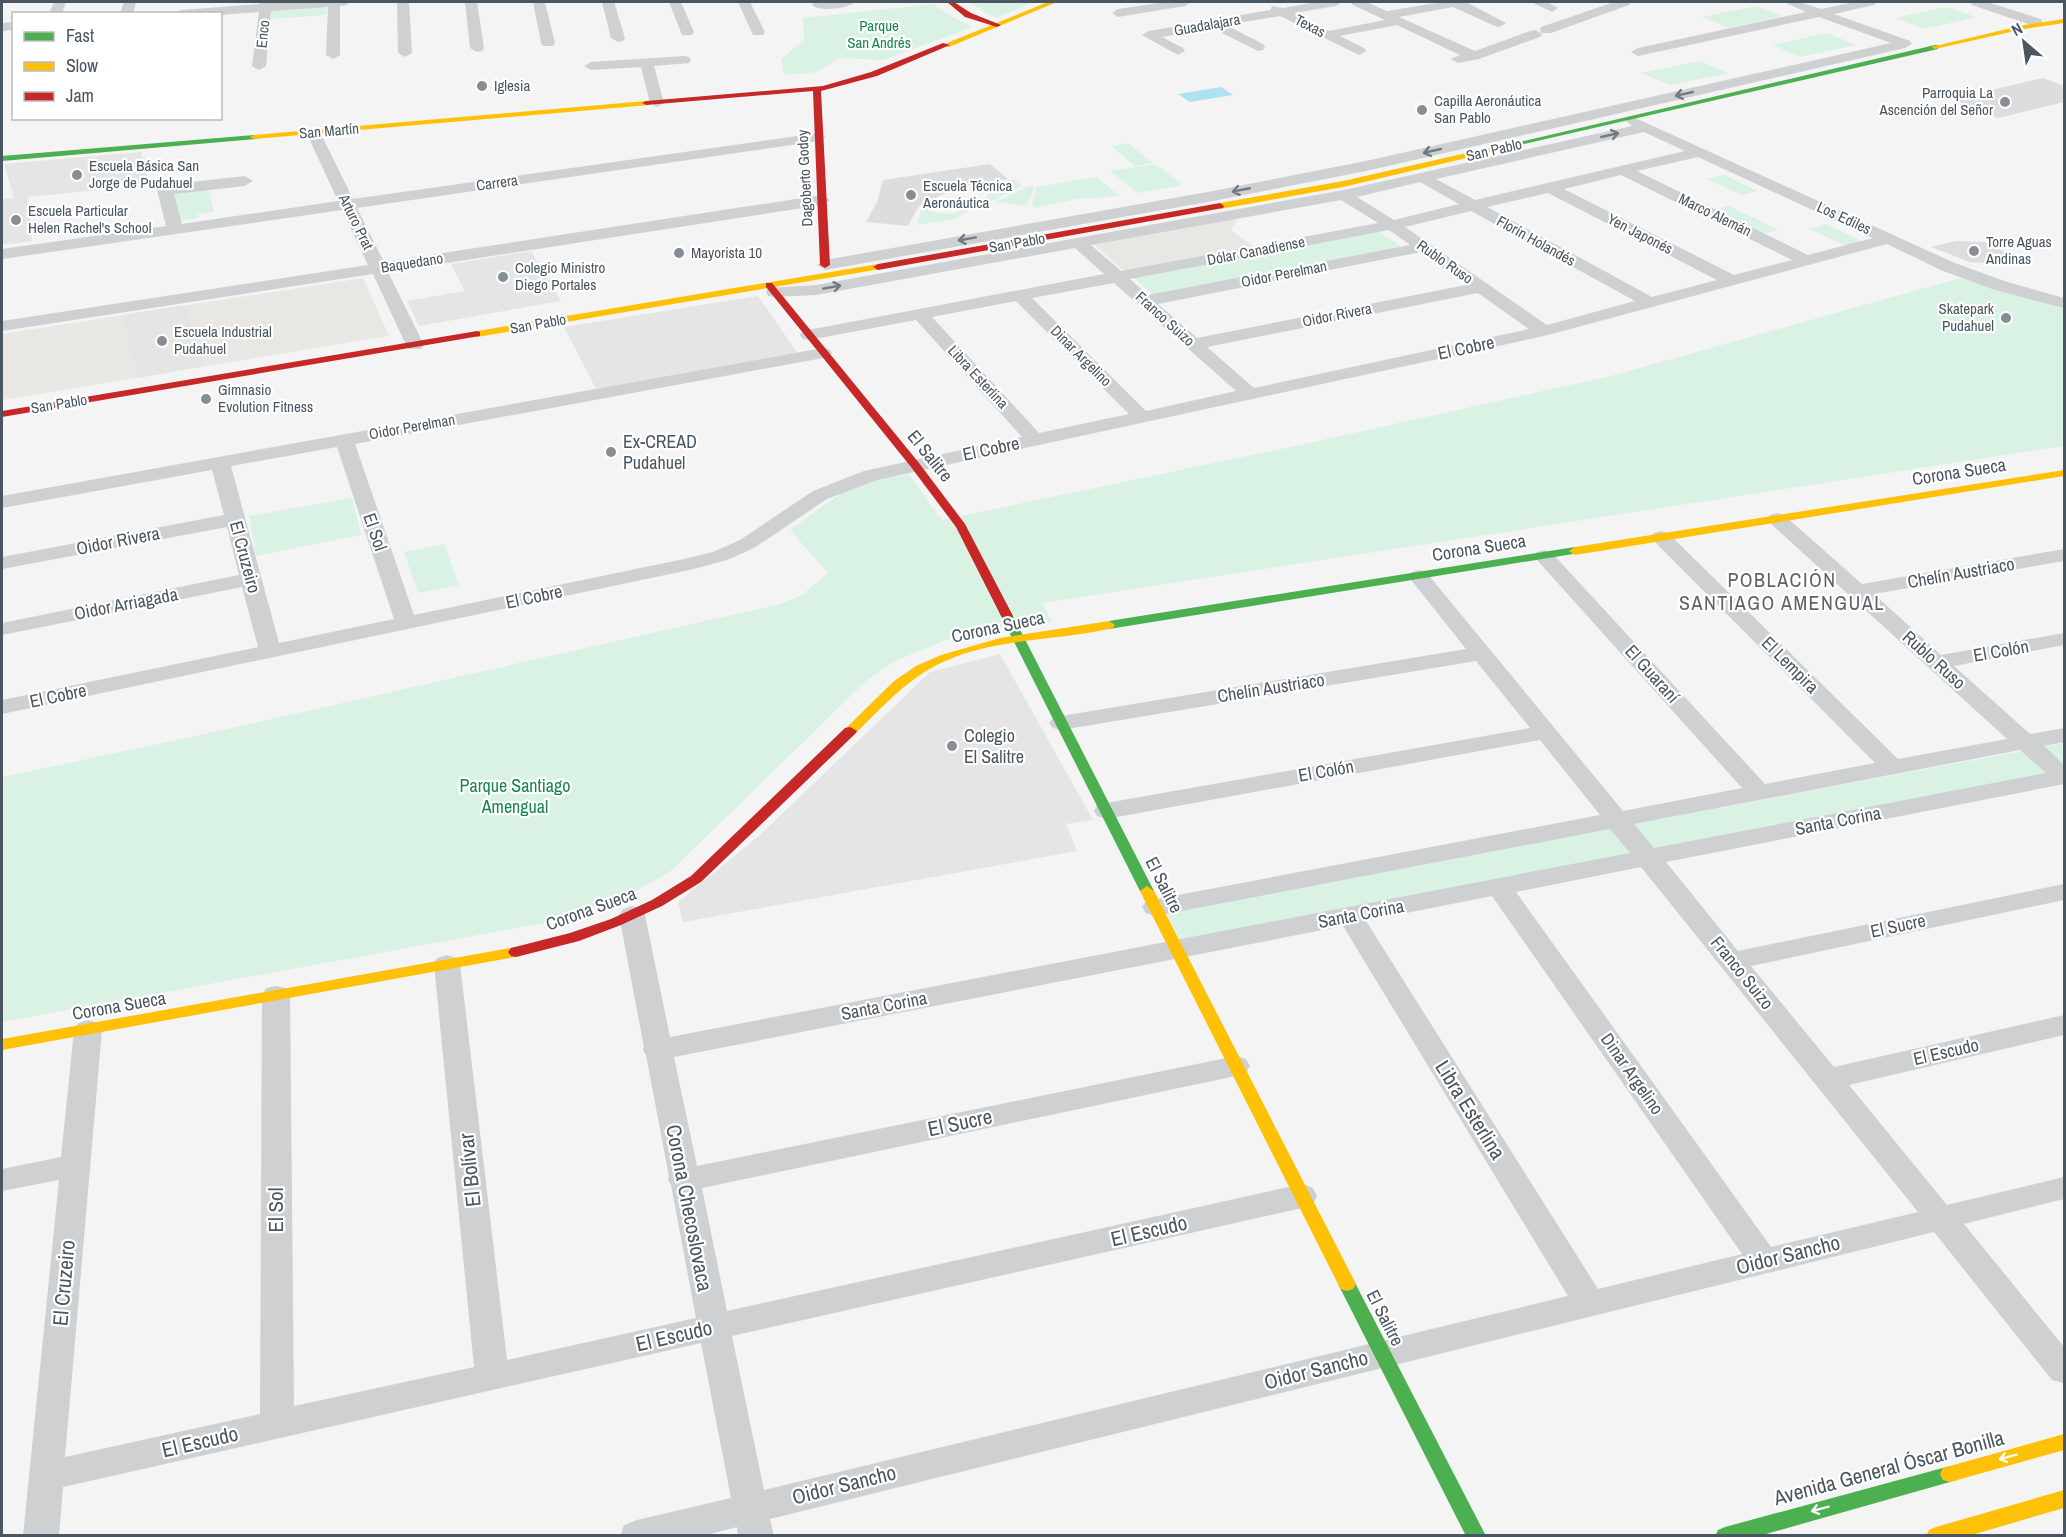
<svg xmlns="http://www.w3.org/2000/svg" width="2066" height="1537" font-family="'Archivo Narrow',sans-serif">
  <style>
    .commercial { fill: #e8e7e3 }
    .education { fill: #e6e5e6 }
    .green { fill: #d9f2e3 }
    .water { fill: #aee2f0 }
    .building { fill: #ddddde }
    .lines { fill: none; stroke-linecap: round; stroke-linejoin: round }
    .street { fill: #ced0d2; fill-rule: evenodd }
    .fast { fill: #4caf50; fill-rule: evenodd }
    .slow { fill: #ffc107; fill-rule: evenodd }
    .jam { fill: #c62828; fill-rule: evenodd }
    .oneway { stroke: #727b83 }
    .oneway2 { stroke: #f6fbf6 }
    .poi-dot { fill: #868d94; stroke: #fff; stroke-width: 2 }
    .labels { text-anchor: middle; stroke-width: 4.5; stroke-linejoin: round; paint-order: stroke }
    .far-street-label { font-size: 15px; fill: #4a5661; stroke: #fff }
    .far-park-label { font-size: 15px; fill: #17864f; stroke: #fff }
    .far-poi-label { font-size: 15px; fill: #4a5661; stroke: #fff; text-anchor: start }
    .street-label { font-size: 18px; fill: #4a5661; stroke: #fff }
    .poi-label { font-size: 18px; fill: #4a5661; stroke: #fff; text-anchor: start }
    .park-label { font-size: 18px; fill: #17864f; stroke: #fff }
    .neighbourhood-label { font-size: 20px; letter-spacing: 1.5px; fill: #5f6368; stroke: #fff }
    .near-street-label { font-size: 21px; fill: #4a5661; stroke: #fff }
  </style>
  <rect width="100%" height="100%" fill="#f4f4f4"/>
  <path class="commercial" d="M1238,218L1231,230L1255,247L1126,273L1092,243Z
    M363,278L389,336L2,400V334Z"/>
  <path class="education" d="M141,152L150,185L28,197L32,241L2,245V199L14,198L4,164Z
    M531,251L561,301L419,326L407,301L465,291L451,264Z
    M758,296L799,355L596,389L564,327Z
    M185,305L204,366L138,378L122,315Z
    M1000,654L1093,820L1066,824L1077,851L683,922L678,902L760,835L930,672Z"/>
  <path class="green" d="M968,2H1035L996,18Z
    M933,4L954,18L973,27L883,60L839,58L818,72L784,75L781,59L804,40L803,18Z
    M327,5L326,15L270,19L272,9Z
    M1756,6L1783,16L1729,28L1702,17Z
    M1946,7L1976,17L1925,29L1895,18Z
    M1827,33L1856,45L1801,57L1772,45Z
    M1700,61L1728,73L1670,85L1641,73Z
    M1128,143L1153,163L1135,166L1111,146Z
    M1155,164L1181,183L1180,186L1137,193L1110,171Z
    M1724,175L1757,191L1741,195L1707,179Z
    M1096,177L1120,196L1076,199L1034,208L1032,204L1037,187Z
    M1014,179L1022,186L992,201L981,199L987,197L990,191L987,188L975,186Z
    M1029,186L1035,187L1026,206L996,202Z
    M208,187L214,212L198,214V218L179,220L173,192Z
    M922,206C936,213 946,218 964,209L968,211L955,219L917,225Z
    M1729,206L1779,230L1762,234L1712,210Z
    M1826,224L1863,242L1846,246L1810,229Z
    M1376,230L1402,247L1155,296L1133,277Z
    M1960,278L2014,295L2064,307V446L1042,603L1052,622L964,633L895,661L866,681L672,870L630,895L544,923L2,1022V777L205,734L781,604L802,595L828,573L790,530L843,492L877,478L909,475L942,520L1300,445L1615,375Z
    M352,498L361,535L256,556L249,516Z
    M444,544L459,585L418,593L404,552Z
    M2064,743V771L1181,941L1166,912Z"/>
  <path class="water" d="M1221,87L1233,95L1190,102L1178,94Z"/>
  <path class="building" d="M2043,78L2064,86V102L1998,118L1952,99Z
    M990,164L1008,179L958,187L919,206L908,226L866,222L877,202L883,180Z
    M1956,241L1984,242L2019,258L1989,263L1970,262L1931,247Z"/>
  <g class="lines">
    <path class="street" d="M54,2H66L62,14H49Z
      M124,2H136L133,14H120Z
      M260,2H349L347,5L340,6V55L333,59L326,55L328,7L271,11L266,66L259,70L252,66L259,12L220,15L175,14L181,10L259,4Z
      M397,2H409L412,53L405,57L398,53Z
      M465,2H477L484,48L482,51L477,52L470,48Z
      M533,2H545L555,43L553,46H543L541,43Z
      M602,2H614L625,38L623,41L618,42L611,38Z
      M669,2H681L694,32L692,35H682Z
      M738,2H750L765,32L763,35H753Z
      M814,2H855C847,9 820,12 812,5Z
      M1165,2H1191L1185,6L1118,17L1112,13L1118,9Z
      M1317,2H1342L1336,6L1294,13L1329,31L1385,20L1353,5L1351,2H1366L1387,11L1442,2H1466L1506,23L1500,27L1495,26L1453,7L1399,17L1475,51L1530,31L1535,30L1542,34L1540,37L1479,59L1458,63L1451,59L1460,55L1397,25L1340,36L1364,48L1366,51L1359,55L1280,16L1226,25L1263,44L1265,47L1263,50L1258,51L1212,28L1162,37L1183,48L1185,51L1178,55L1142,35L1149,31L1270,10L1272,6L1283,8Z
      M1531,2H1547L1558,8L1552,12Z
      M1614,2H1631L1629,5L1551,33H1541L1540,30L1541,27Z
      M1784,2H1800L1821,9L1855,2H1876L1874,5L1834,14L1910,41L1912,44L1905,48L1366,171L1213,201L825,270L817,265L825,260L1213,191L1366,161L1891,43L1819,17L1638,56L1631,52L1638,48L1806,12Z
      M1970,2H1987L2041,19L2042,22L2036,26L2031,25L1972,5Z
      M14,22V30L2,31V23Z
      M684,56L689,57L691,60L689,63L654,66L664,103L657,107L650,103L641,67L591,70L584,66L591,62Z
      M1633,117L1955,263L2007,282L2064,298V308L1995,290L1943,271L1887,244L1544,336L877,480L827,499L754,548L727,560L694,569L2,714V700L258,647L242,587L2,635V623L239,575L227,527L2,569V557L224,515L212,470L2,508V496L823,348L829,349L832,353L829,357L823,358L355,444L414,615L684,559L713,552L740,540L813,491L864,471L1022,437L916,320L809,340L803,339L800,335L803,331L1104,274L1075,248L816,295L774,297L768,296L766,292L768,288L816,285L1344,190L1632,126L1626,121ZM1644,132L1685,151L1475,200L1436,179ZM1698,157L1873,238L1808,255L1637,171ZM1621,175L1792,260L1734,275L1564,189ZM1420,182L1459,204L1394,220L1357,197ZM1548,193L1717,280L1652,297L1487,207ZM1341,200L1378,223L1121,271L1091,245ZM1471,211L1635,301L1547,325L1405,227ZM1389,230L1410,245L1148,295L1130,279ZM1421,252L1466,285L1197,338L1158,304ZM1114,283L1236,391L1146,411L1032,298ZM1478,293L1529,329L1254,388L1207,347ZM1016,301L1129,414L1039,433L932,317ZM337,447L394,619L279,643L231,466Z
      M313,128L320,132L353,199L819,133L826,137L819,141L357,208L384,262L822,195L830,200L822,205L388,272L424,345L421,349H409L406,345L373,274L2,331V321L368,265L342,210L2,259V249L166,226L157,190L165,185L245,176L253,181L245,186L174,194L182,224L338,201L306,132Z
      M1777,513L1784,515L1862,584L2064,549V561L1874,594L1941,655L2064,633V645L1954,666L2030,734L2064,728V742L2044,746L2064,765V784L1666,862L1738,951L2064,884V900L1751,966L1834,1067L2064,1015V1035L1849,1085L1947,1205L2064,1177V1199L1964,1224L2064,1347V1383L2052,1380L1934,1232L770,1519L774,1536H738L737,1527L703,1536H620L624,1525L637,1520L731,1498L701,1343L63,1487L59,1536H23L59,1180L2,1191V1169L61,1157L74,1030L78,1023L88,1020L98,1023L102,1030L65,1457L260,1414L262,995L266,988L276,986L286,988L290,995L294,1406L474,1367L434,964L437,958L447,955L457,958L460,964L507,1360L696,1318L671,1185L668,1180L669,1177L646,1055L643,1050L644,1047L619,915L623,909L632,906L641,909L645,915L670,1037L1630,853L1610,829L1155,916L1146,913L1142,907L1146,901L1600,815L1540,740L1106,819L1097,816L1094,811L1097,806L1106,803L1530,728L1476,661L1061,730L1053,728L1049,723L1053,718L1061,716L1466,649L1408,576L1412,572L1419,570L1426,572L1623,811L1742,788L1537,560L1534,556L1537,552L1544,550L1551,552L1765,784L1875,763L1654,541L1651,537L1654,533L1661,531L1668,533L1898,759L2007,739L1770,523L1767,519L1770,515ZM2020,750L2046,773L1654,848L1634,824ZM1641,867L1918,1212L1771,1247L1516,892ZM1492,896L1742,1254L1598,1289L1366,921ZM1343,926L1568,1296L764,1490L732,1336L1302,1208L1313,1204L1317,1196L1313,1188L1302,1184L727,1311L702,1188L1236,1076L1246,1073L1250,1066L1246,1059L1236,1056L697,1166L674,1057Z"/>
    <path class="fast" d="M1935,45H1938V49L1515,146L1511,144Z
      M254,135L258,137L257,139L2,161V156Z
      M1575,547L1579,549L1581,551L1579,553L1109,629L1103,625L1109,621Z
      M1007,612L1013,616L1154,891L1152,894L1147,896L1140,891L1001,616Z
      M1347,1277L1353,1279L1486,1536H1466L1338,1284L1341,1279Z
      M1950,1466L1957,1468L1960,1474L1957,1480L1950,1482L1759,1536H1715L1718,1530L1725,1527Z"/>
    <path class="slow" d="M1048,2H1057L949,47L942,45Z
      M2064,19V23L2024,29L1935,49L1931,47L2024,25Z
      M646,101H649V105L254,139L250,137L254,135Z
      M1515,142L1519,144L1518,146L1343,187L1220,209L1216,206L1220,203L1343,181Z
      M878,264L883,267L881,269L477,337L472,334L477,331Z
      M2064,470V476L1575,555L1569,551L1575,547Z
      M1109,621L1115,625L1113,628C1050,643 980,636 923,673C897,690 877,712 855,734H845L843,731L894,681L916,666L941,655L1000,638Z
      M1147,886L1154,891L1356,1284L1353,1289L1347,1291L1341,1289L1338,1284L1140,891Z
      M516,947L521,948L524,952L521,956L2,1050V1039Z
      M2064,1434V1450L1950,1482L1943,1480L1940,1474L1943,1468L1950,1466Z
      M2064,1490V1508L1968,1536H1926L1929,1530L1936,1527Z"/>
    <path class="jam" d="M947,2H954L971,13L1001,25L997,27L965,17Z
      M943,43L950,45L877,76L821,91L830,265L825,268L820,265L813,91L646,105L642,103L646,101L823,86L871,72Z
      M1220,203L1224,206L1223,208L878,270L873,267L878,264Z
      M766,283H772L919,463L965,524L1013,616L1011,619L1007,620L1001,616L956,527L911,467L766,287Z
      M477,331L480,332V336L2,417V411Z
      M850,727L857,731L855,734L701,882L662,906L621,925L579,941L516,957L511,956L508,952L511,948L570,933L611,919L652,900L691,876L845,728Z"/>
  </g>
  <defs><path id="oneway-shaft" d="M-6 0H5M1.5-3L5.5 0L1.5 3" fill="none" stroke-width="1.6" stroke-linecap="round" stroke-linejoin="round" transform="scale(1.5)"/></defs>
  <g class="oneway">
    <use href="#oneway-shaft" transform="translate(1684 94) rotate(167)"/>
    <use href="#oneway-shaft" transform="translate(1610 135) rotate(-13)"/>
    <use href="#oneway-shaft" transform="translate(1432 151) rotate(167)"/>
    <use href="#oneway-shaft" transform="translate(1241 190) rotate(169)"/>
    <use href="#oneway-shaft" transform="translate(967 239) rotate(170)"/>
    <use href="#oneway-shaft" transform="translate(832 287) rotate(-10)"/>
  </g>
  <g class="oneway2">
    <use href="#oneway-shaft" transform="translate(2008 1457) rotate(165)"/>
    <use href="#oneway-shaft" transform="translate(1820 1509) rotate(165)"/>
  </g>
  <g class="poi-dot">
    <circle cx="482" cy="86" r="6"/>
    <circle cx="2005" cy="102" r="6"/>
    <circle cx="1422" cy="110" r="6"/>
    <circle cx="77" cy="175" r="6"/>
    <circle cx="911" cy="195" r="6"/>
    <circle cx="16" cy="220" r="6"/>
    <circle cx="1974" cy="251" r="6"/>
    <circle cx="679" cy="253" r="6"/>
    <circle cx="503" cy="277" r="6"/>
    <circle cx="2006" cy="318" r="6"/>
    <circle cx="162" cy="341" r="6"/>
    <circle cx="206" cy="399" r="6"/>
    <circle cx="611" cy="452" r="6"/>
    <circle cx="952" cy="746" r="6"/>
  </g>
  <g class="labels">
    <g class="far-street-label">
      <text transform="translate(1207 25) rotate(-10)" y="5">Guadalajara</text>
      <text transform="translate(1310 26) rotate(27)" y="5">Texas</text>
      <text transform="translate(263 34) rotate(-84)" y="5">Enco</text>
      <text transform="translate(329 131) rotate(-5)" y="5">San Martín</text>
      <text transform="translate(1494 150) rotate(-13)" y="5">San Pablo</text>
      <text transform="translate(805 178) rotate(-93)" y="5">Dagoberto Godoy</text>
      <text transform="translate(497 183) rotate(-8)" y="5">Carrera</text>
      <text transform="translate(1715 215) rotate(26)" y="5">Marco Alemán</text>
      <text transform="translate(1844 218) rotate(25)" y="5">Los Ediles</text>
      <text transform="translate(356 222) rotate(64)" y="5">Arturo Prat</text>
      <text transform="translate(1640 234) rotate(27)" y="5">Yen Japonés</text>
      <text transform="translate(1536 241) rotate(29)" y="5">Florín Holandés</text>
      <text transform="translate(1017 243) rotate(-10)" y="5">San Pablo</text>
      <text transform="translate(1256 251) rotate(-11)" y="5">Dólar Canadiense</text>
      <text transform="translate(1445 262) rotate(35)" y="5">Rublo Ruso</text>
      <text transform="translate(412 263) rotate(-9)" y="5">Baquedano</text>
      <text transform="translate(1284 274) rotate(-11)" y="5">Oidor Perelman</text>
      <text transform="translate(1337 315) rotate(-11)" y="5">Oidor Rivera</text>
      <text transform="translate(1165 319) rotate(42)" y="5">Franco Suizo</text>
      <text transform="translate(538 324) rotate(-10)" y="5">San Pablo</text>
      <text transform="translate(1081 356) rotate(45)" y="5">Dinar Argelino</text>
      <text transform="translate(978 377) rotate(47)" y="5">Libra Esterlina</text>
      <text transform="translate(59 404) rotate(-9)" y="5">San Pablo</text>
      <text transform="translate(412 427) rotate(-10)" y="5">Oidor Perelman</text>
    </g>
    <g class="far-park-label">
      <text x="879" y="31">Parque<tspan x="879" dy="17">San Andrés</tspan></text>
    </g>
    <g class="far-poi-label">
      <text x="494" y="91">Iglesia</text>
      <text x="1993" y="98" text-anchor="end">Parroquia La<tspan x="1993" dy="17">Ascención del Señor</tspan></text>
      <text x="1434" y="106">Capilla Aeronáutica<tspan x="1434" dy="17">San Pablo</tspan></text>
      <text x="89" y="171">Escuela Básica San<tspan x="89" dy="17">Jorge de Pudahuel</tspan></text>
      <text x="923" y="191">Escuela Técnica<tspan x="923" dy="17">Aeronáutica</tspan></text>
      <text x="28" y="216">Escuela Particular<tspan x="28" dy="17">Helen Rachel's School</tspan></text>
      <text x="1986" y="247">Torre Aguas<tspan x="1986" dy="17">Andinas</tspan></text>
      <text x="691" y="258">Mayorista 10</text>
      <text x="515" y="273">Colegio Ministro<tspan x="515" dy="17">Diego Portales</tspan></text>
      <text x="1994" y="314" text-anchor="end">Skatepark<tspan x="1994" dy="17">Pudahuel</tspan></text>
      <text x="174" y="337">Escuela Industrial<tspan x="174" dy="17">Pudahuel</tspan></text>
      <text x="218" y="395">Gimnasio<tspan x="218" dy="17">Evolution Fitness</tspan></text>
    </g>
    <g class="street-label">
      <text transform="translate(1466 348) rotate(-12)" y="6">El Cobre</text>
      <text transform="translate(991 449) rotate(-12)" y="6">El Cobre</text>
      <text transform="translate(930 456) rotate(51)" y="6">El Salitre</text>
      <text transform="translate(1959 472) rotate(-9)" y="6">Corona Sueca</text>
      <text transform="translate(375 532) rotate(71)" y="6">El Sol</text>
      <text transform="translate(118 541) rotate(-11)" y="6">Oidor Rivera</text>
      <text transform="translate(1479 548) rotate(-9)" y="6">Corona Sueca</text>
      <text transform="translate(245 557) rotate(75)" y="6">El Cruzeiro</text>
      <text transform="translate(1961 573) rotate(-10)" y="6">Chelín Austriaco</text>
      <text transform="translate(534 597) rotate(-12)" y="6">El Cobre</text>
      <text transform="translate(126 604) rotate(-11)" y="6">Oidor Arriagada</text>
      <text transform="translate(998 627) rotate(-12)" y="6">Corona Sueca</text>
      <text transform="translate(2001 651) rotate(-10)" y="6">El Colón</text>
      <text transform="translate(1934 660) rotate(42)" y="6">Rublo Ruso</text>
      <text transform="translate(1790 665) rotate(45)" y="6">El Lempira</text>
      <text transform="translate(1652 674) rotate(48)" y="6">El Guaraní</text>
      <text transform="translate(1271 688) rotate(-9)" y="6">Chelín Austriaco</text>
      <text transform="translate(58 696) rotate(-12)" y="6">El Cobre</text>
      <text transform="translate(1326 771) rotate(-10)" y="6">El Colón</text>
      <text transform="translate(1838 821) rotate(-11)" y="6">Santa Corina</text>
      <text transform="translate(1164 885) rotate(63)" y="6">El Salitre</text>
      <text transform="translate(591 909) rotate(-20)" y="6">Corona Sueca</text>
      <text transform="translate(1361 914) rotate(-11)" y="6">Santa Corina</text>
      <text transform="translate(1898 926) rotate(-12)" y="6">El Sucre</text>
      <text transform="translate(1742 973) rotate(51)" y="6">Franco Suizo</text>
      <text transform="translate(119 1006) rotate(-10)" y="6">Corona Sueca</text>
      <text transform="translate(884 1006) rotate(-11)" y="6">Santa Corina</text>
      <text transform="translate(1946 1052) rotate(-13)" y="6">El Escudo</text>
      <text transform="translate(1632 1074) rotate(55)" y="6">Dinar Argelino</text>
      <text transform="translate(1385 1318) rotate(63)" y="6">El Salitre</text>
    </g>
    <g class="poi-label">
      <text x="623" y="448">Ex-CREAD<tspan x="623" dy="21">Pudahuel</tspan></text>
      <text x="964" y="742">Colegio<tspan x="964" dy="21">El Salitre</tspan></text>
    </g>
    <g class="park-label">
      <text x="515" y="792">Parque Santiago<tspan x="515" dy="21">Amengual</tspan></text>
    </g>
    <g class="neighbourhood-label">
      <text x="1782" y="587">POBLACIÓN<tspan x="1782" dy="23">SANTIAGO AMENGUAL</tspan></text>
    </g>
    <g class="near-street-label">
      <text transform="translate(1470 1110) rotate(58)" y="7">Libra Esterlina</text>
      <text transform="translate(960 1123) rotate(-12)" y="7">El Sucre</text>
      <text transform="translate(470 1170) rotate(-96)" y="7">El Bolívar</text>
      <text transform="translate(689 1208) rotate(79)" y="7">Corona Checoslovaca</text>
      <text transform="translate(276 1210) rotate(-90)" y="7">El Sol</text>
      <text transform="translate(1149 1231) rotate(-13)" y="7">El Escudo</text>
      <text transform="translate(1788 1255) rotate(-14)" y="7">Oidor Sancho</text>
      <text transform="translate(64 1283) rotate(-85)" y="7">El Cruzeiro</text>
      <text transform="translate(674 1336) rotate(-13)" y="7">El Escudo</text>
      <text transform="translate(1316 1370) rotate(-14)" y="7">Oidor Sancho</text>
      <text transform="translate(200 1442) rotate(-13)" y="7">El Escudo</text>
      <text transform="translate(1889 1468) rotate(-15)" y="7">Avenida General Óscar Bonilla</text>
      <text transform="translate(844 1485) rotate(-14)" y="7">Oidor Sancho</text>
    </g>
  </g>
  <rect width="2066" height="1537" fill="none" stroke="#4a5661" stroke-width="6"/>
  <rect x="12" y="12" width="210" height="108" fill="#ffffff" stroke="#b7bbc0" stroke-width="1.5"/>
  <rect x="24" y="32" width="30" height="9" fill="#4caf50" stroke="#b7bbc0" stroke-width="1.5"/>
  <text x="66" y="42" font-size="18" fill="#4a5661">Fast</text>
  <rect x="24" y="62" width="30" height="9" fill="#ffc107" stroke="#b7bbc0" stroke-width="1.5"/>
  <text x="66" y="72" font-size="18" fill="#4a5661">Slow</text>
  <rect x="24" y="92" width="30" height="9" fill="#c62828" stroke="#b7bbc0" stroke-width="1.5"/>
  <text x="66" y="102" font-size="18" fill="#4a5661">Jam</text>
  <g transform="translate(2024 42) rotate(331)" stroke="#ffffff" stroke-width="4.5" paint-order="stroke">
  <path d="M0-4.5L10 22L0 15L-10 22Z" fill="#4a5661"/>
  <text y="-9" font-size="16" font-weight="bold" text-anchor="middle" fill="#4a5661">N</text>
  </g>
</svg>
